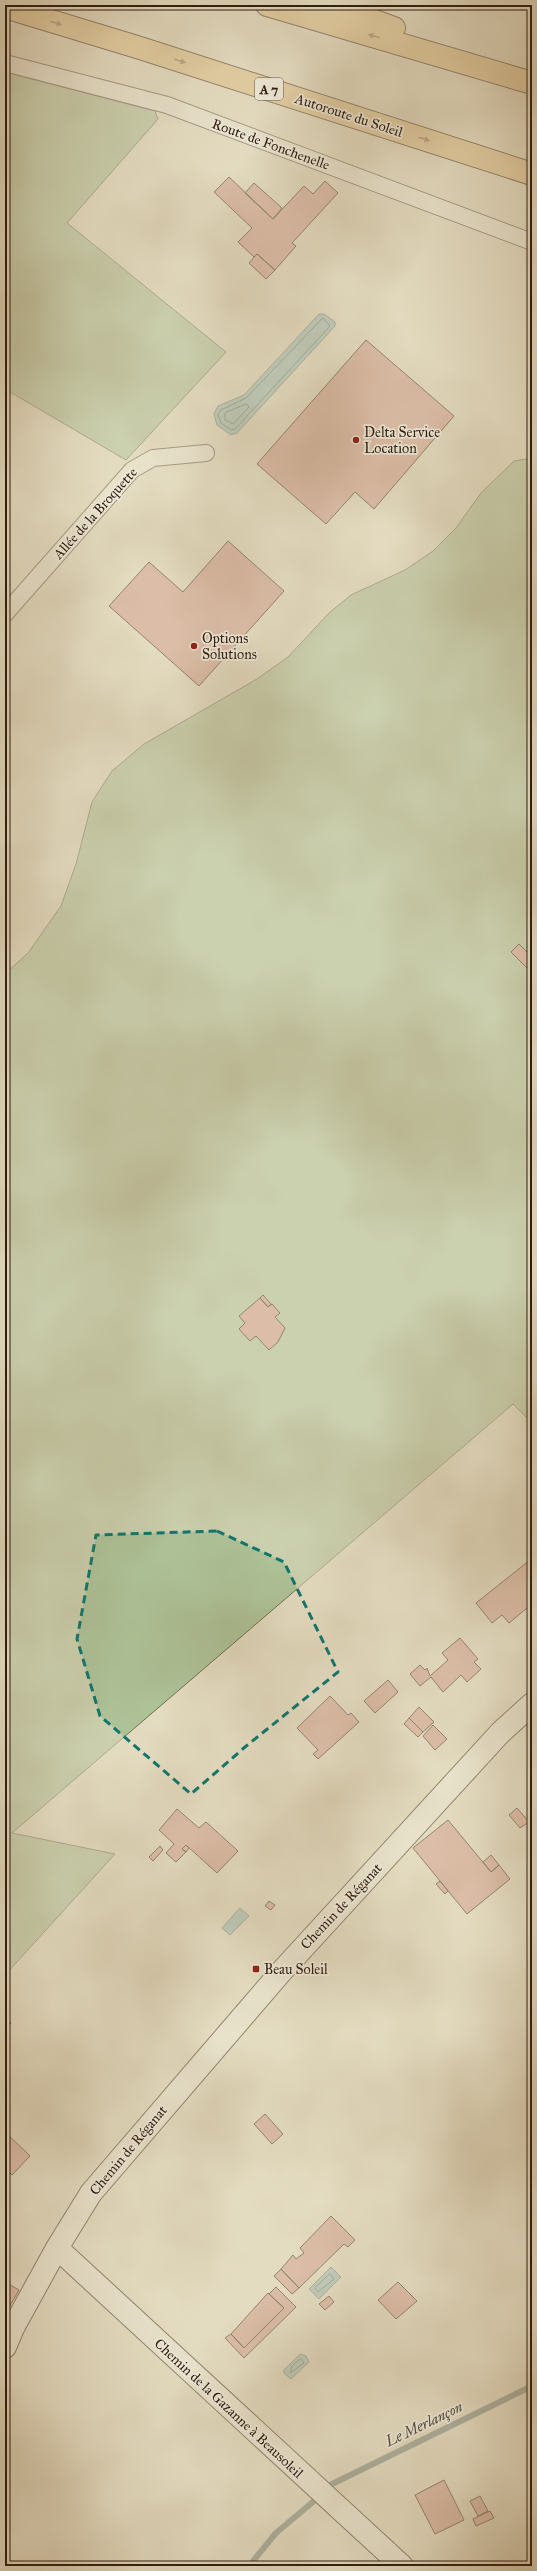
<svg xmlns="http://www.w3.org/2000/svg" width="537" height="2571" font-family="'IM FELL Great Primer',serif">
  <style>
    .green { fill: #aec298; stroke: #6e6f53 }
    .water { fill: #95bbb6; stroke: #6c7b73 }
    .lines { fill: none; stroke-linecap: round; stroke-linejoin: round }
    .shore { stroke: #626c62; stroke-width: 1 }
    .stream { stroke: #6c7b73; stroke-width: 6 }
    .building { fill: #d39a89; stroke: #2f1c0e }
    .street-casing { stroke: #5c4c3b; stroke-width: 18 }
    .secondary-casing { stroke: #2f1c0e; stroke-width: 24 }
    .highway-casing { stroke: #2f1c0e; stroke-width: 24 }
    .street { stroke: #ede8d7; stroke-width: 16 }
    .secondary { stroke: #ede8d7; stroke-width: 22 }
    .highway { stroke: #e2be80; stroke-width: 22 }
    .oneway { fill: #886d47 }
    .marked { fill: none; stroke: #0f766e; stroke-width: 3; stroke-dasharray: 8 5; stroke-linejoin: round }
    .poi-dot { fill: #8f2418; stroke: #ede8d7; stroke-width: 1.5 }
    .labels { text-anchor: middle; stroke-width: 3.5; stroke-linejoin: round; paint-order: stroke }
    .shield { fill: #ede8d7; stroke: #68594a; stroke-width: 1 }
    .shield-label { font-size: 13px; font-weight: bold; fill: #2f1c0e }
    .street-label { font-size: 14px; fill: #2f1c0e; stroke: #ede8d7 }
    .poi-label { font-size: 14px; fill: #2f1c0e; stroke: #ede8d7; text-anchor: start }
    .water-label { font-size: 15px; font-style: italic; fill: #4e4c40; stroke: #ede8d7 }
  </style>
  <rect width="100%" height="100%" fill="#e4dcc1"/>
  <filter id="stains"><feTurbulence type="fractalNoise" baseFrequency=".005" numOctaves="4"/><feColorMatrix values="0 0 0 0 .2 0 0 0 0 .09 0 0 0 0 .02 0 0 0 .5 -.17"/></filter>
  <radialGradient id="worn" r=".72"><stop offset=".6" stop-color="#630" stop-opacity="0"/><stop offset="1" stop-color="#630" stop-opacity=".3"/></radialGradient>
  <path class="green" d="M5,72L155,111L158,119L67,223L226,352L126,460L5,389Z
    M532,458V1423L513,1404L12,1833L115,1854L5,1975V974L28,953L61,906L76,864L92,802L112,771L144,744L257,679L288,657L329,613L351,595L405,570L433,551L456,528L481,493L514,461Z"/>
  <path class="water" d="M319,314H324L335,322V326L237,433L231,435L217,425L214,414L218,406L244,395Z
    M240,1908L249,1916L230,1935L222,1928Z
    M331,2267L341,2277L319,2299L309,2289Z
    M300,2354L306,2356L309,2362L291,2379L284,2373V2370Z"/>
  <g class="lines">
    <path class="shore" d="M323,318L330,326L235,429L231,430L221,423L218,415L221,410L246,398Z
      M247,404L249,407L233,424L225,420V413Z
      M330,2274L334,2279L318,2292L315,2288Z
      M301,2359L304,2363L290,2373L292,2366Z"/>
    <path class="stream" d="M328,2486L532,2386
      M249,2566L276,2533L314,2501"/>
  </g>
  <path class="building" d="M229,177L273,219L304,186L313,194L325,181L338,193L292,243L296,246L275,270L257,254L254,257L238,242L252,228L214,192Z
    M254,183L282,208L273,219L245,193Z
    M257,254L275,270L266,279L249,263Z
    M366,340L454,416L374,509L355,492L326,524L257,464Z
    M228,541L284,591L199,686L109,606L149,562L183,592Z
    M519,944L527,952L532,947V965L528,969L511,952Z
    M263,1295L271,1304L268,1307L260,1298Z
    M260,1298L268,1307L272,1304L280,1313L275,1317L285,1328L278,1342L269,1350L256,1336L250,1341L239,1329L245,1323L239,1316Z
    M530,1560L532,1604L509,1623L502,1615L492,1623L476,1603Z
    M460,1638L478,1659L474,1662L481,1669L467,1682L461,1675L443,1692L431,1677L420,1686L410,1674L420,1665L425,1670L427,1668L430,1676L448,1660L442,1653Z
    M388,1680L398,1692L375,1713L364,1701Z
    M330,1696L348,1715L351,1713L359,1722L318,1759L313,1754L318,1750L297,1728Z
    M419,1707L434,1722L423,1732L409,1718Z
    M409,1718L423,1732L418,1737L404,1724Z
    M433,1725L447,1739L435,1750L423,1736Z
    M517,1808L529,1822L520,1828L509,1815Z
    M177,1809L199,1828L206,1822L238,1851L217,1873L186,1845L182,1849L186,1852L176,1862L166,1853L174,1844L159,1830Z
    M448,1820L491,1872L499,1865L510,1879L467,1914L413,1848Z
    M186,1845L189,1848L186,1852L182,1849Z
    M160,1846L163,1850L153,1861L149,1857Z
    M491,1855L499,1865L491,1872L483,1862Z
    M440,1881L448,1891L445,1894L436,1884Z
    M269,1901L275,1905L271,1910L265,1906Z
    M6,2018L11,2023L5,2029V2020Z
    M265,2114L283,2134L272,2144L254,2124Z
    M5,2132L30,2156L12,2175L5,2168Z
    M331,2216L355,2240L348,2247L344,2244L299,2288L281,2269L293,2255L296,2259L304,2253L300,2248Z
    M281,2269L299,2288L292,2294L274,2276Z
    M5,2282L19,2290L5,2314Z
    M398,2282L417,2301L396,2319L378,2300Z
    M276,2287L296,2307L244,2358L225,2338L231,2334L244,2348L284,2308L269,2294Z
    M268,2293L284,2308L244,2348L231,2334Z
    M329,2296L334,2302L325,2310L319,2304Z
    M444,2480L464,2520L435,2534L415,2495Z
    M480,2496L488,2511L478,2516L470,2501Z
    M490,2511L494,2518L476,2526L473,2519Z"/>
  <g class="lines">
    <g class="street-casing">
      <path id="street" d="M5,63L167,105L532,242
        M5,614L132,470L153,458L206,453"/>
    </g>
    <g class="secondary-casing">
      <path id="secondary" d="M57,2248L402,2566
        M5,2347L13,2328L57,2248L91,2193L281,1972L501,1732L532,1704"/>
    </g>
    <g class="highway-casing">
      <path id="highway" d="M267,5L532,83
        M331,5L394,28
        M5,7L137,47L532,174"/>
    </g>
    <use href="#street" class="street"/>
    <use href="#secondary" class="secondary"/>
    <use href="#highway" class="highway"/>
  </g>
  <defs><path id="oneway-solid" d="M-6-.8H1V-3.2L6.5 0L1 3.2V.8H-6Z"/></defs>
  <g class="oneway">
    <use href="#oneway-solid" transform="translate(56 23) rotate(17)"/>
    <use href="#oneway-solid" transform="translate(374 36) rotate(-164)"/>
    <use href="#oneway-solid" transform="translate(180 61) rotate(18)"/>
    <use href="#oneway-solid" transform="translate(424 139) rotate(18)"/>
  </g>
  <path d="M0 0H537V2571H0ZM217,1531L284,1562L338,1672L245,1747L191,1794L100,1716L77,1639L96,1535Z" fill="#e4dcc1" fill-opacity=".55" fill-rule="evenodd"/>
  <path class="marked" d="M217,1531L284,1562L338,1672L245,1747L191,1794L100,1716L77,1639L96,1535Z"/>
  <g class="poi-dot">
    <circle cx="356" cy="440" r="4"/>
    <circle cx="194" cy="646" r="4"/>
    <rect x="252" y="1965" width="8" height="8" rx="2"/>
  </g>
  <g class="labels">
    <rect class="shield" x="255" y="78" width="28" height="22" rx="3"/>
    <g class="shield-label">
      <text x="269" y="94">A 7</text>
    </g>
    <g class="street-label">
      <text transform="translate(349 115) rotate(18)" y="5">Autoroute du Soleil</text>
      <text transform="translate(271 144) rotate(20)" y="5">Route de Fonchenelle</text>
      <text transform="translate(95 513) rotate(-48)" y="5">Allée de la Broquette</text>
      <text transform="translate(341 1906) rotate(-47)" y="5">Chemin de Réganat</text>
      <text transform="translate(128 2150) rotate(-50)" y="5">Chemin de Réganat</text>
      <text transform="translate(229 2408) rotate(43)" y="5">Chemin de la Gazanne à Beausoleil</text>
    </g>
    <g class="poi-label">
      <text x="364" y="437">Delta Service<tspan x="364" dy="16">Location</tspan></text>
      <text x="202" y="643">Options<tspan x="202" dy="16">Solutions</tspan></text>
      <text x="264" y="1974">Beau Soleil</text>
    </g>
    <g class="water-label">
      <text transform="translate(424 2424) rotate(-26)" y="5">Le Merlançon</text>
    </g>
  </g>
  <rect width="537" height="2571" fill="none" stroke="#e4dcc1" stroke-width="20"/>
  <rect x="6" y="6" width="525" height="2559" fill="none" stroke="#2f1c0e" stroke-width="2"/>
  <rect x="10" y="10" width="517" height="2551" fill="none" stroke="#2f1c0e"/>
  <rect width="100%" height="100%" filter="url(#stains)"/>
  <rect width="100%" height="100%" fill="url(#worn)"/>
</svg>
